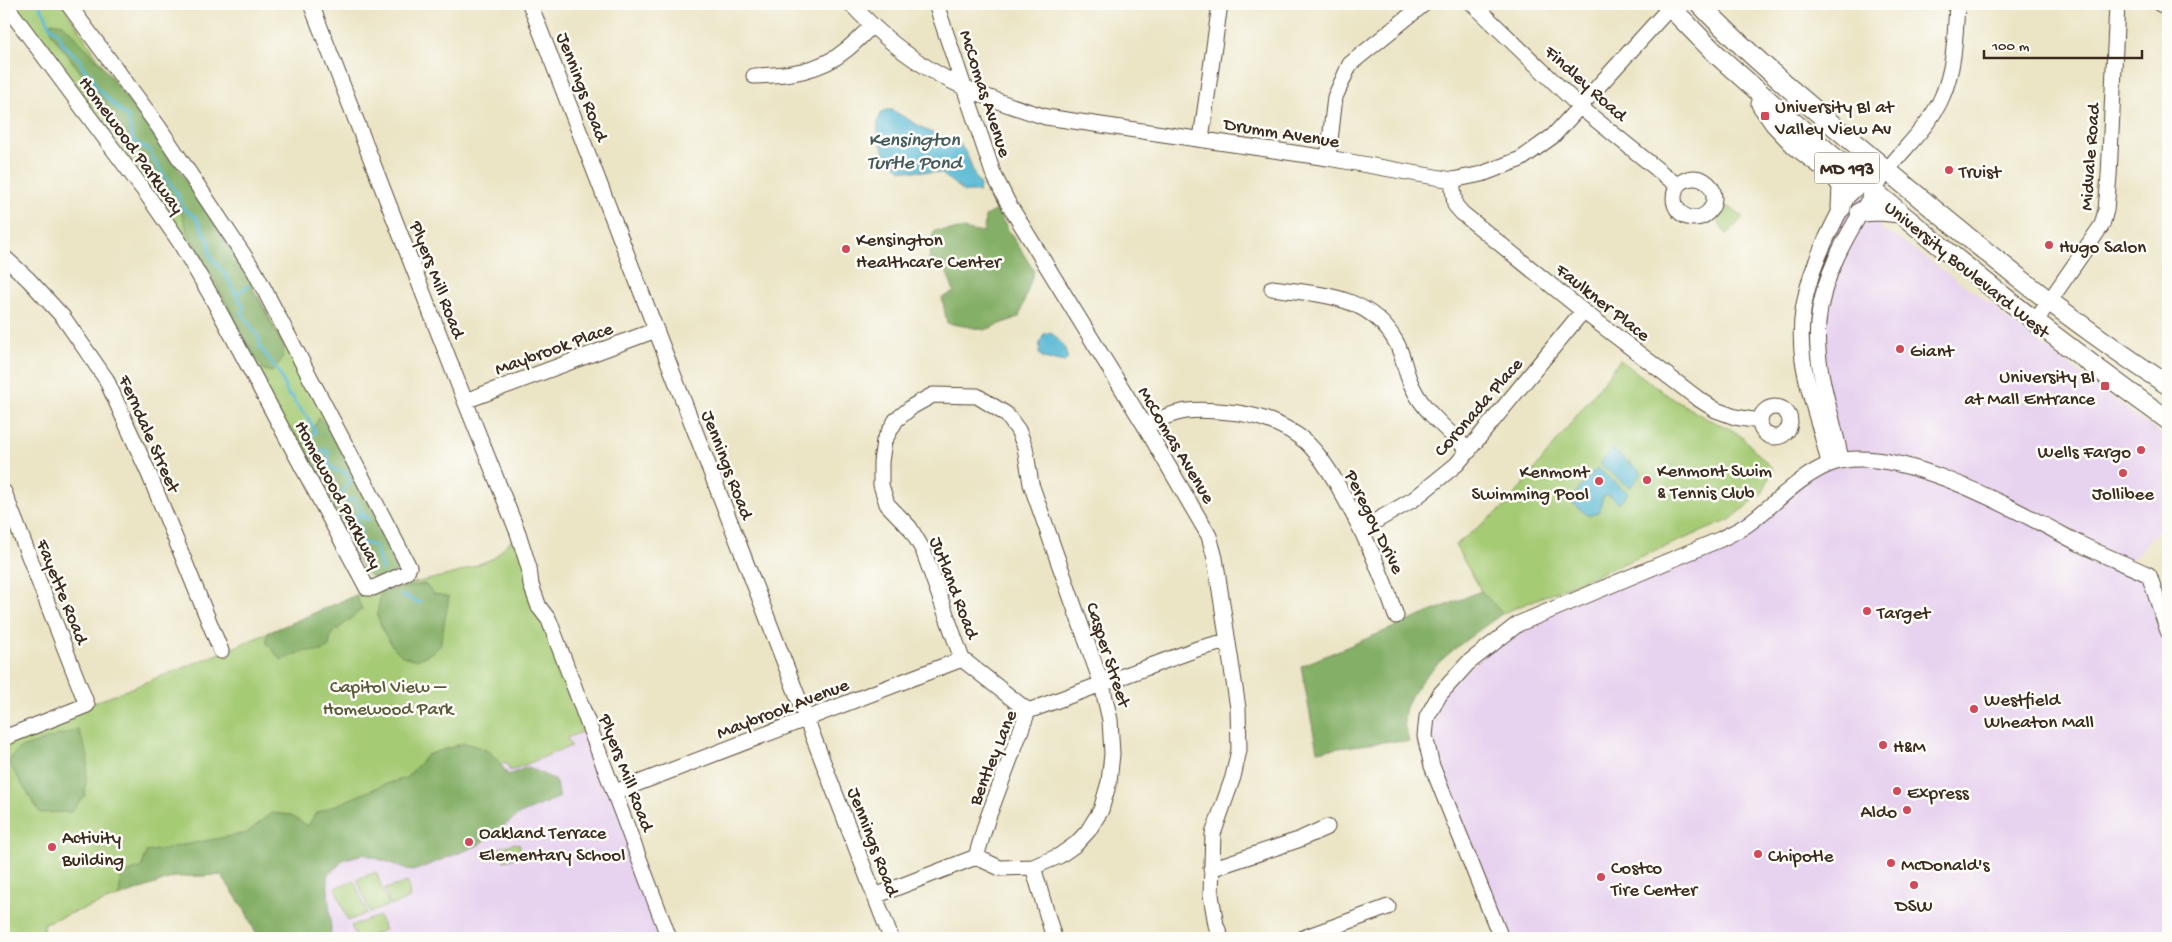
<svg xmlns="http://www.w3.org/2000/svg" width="2172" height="942" font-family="'Gochi Hand',sans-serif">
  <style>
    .built { fill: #e7d2ef }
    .green { fill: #a6cb75; stroke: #707a4a }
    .forest { fill: #84af66; stroke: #606c42 }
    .water { fill: #54b7d3; stroke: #487078 }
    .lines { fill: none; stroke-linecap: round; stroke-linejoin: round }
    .stream { stroke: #54b7d3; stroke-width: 3 }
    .minor-casing { stroke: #554637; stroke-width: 17 }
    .major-casing { stroke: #554637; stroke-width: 21 }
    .minor { stroke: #fff; stroke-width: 15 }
    .major { stroke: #fff; stroke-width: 19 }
    .poi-dot { fill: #d1495b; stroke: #fdfcf7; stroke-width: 2 }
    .labels { text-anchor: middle; stroke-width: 5; stroke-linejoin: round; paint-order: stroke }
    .shield { fill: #fdfcf7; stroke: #75695f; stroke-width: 1 }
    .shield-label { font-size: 18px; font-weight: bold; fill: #3b2a1e }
    .street-label { font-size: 19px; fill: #3b2a1e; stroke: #fdfcf7 }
    .poi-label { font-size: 19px; fill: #3b2a1e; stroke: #fdfcf7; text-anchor: start }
    .park-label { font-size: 19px; fill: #5b5a38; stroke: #fdfcf7 }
    .water-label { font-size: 20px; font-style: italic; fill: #445b5d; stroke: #fdfcf7 }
  </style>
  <rect width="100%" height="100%" fill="#fdfcf7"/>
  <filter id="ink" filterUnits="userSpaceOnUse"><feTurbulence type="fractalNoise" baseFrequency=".02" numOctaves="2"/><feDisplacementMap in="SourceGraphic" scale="10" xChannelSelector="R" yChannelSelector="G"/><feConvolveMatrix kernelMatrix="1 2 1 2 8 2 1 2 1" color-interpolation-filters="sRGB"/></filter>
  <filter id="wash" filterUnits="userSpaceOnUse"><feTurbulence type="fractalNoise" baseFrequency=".0096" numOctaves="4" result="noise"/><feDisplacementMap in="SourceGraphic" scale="20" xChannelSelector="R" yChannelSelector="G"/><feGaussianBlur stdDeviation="1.12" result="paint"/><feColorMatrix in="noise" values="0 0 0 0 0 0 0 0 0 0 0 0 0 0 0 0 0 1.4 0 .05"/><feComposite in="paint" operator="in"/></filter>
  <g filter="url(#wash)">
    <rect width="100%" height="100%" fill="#ebe5c6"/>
    <path class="built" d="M1855,189L1873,205L1875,219L1884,231L1896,237L2002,312L2001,315L2088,379L2136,417L2168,438V518L2127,565L2149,575L2168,631V938H1501L1432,766L1427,717L1440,694L1518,624L1721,539L1829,464L1802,315Z
      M591,728L669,938H256L245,910L221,875Z"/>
    <path class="green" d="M15,4H62L103,66L63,24L51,33L166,186L181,211L187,230L253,353L283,348L258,296L339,442L365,573L221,306L62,69Z
      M1729,207L1743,217L1727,235L1718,221Z
      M1620,360L1667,395L1705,418L1729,428L1741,436L1773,469L1763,492L1730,520L1503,613L1481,591L1455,545L1507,505Z
      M516,535L591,728L567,738L571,746L510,771L506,762L221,875L174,877L44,923L43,938H4V738L223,652L366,591L389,589L457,573L494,558Z
      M515,843L519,844L523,856L504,861L499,848Z
      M376,872L389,905L370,913L357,879Z
      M354,880L367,913L348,921L335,888Z
      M408,882L410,898L391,906L385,889Z
      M379,916L385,930L363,938H356L351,926Z"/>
    <path class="forest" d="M51,22L63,24L103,66L176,165L240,263L284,348L282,359L272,372L264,370L253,353L187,230L181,211L166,186L51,32Z
      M996,210L1034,271L1019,317L985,330L947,323L942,298L954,292L943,262L929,264L930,241L935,230C944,231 951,230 960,229C967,229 976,233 984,232L985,216Z
      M319,418L339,442L401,565L399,571C384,577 379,582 365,573L304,445Z
      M425,584L434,594L449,597L440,646L431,653L417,660L402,656L393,647L383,631L377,614L381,592Z
      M1481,591L1503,613C1472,636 1402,680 1404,723C1405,729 1408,736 1409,742L1390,741L1317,751L1301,666Z
      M356,595L362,609L331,635L329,647L323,651H306L281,660L266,642L268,633Z
      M78,729L88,756L85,795L71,812L40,813L8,762L18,749Z
      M464,743C492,750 492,752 508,775L528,767L555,780L560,797L520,814L477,846L413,871L364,854L345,859L327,876L331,931L330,938H258L245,910L221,875L174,877L119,897L121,875L142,867L146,852L247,833L271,813L290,815L308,826L315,814L383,785L406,778L427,755Z"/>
    <path class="water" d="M885,110H892L930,132L959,143L967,154L976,179L980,184L979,192H964L941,173L901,170C896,164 886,157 883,149C877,138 874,117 885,110Z
      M1051,332L1064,346L1068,359L1065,362L1043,358L1039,354L1040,343L1044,334Z
      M1612,449L1642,473L1630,488L1600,464Z
      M1597,468L1628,493L1619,504C1615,500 1609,492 1603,497L1599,512L1589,516L1569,501Z"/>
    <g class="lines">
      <path class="stream" d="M38,4L45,14L50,27L57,32L61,38L62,44L81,61C80,68 86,72 92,75L95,86L128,118L133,140L150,151L155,162L178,195L184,209L196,218L209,242L210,256L225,274L244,308L242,313L259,338L260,347L280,374L288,395L293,397L295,403L309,419L315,432L311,437C312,443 314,449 320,452L325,450L328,452L329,464L333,469L347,474L350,482L344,489L341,499L345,500L353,499L368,520L356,514L354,518L361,528L360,537L363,543L375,546L382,570
        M235,295L248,286
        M401,595L420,603"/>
    </g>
  </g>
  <g filter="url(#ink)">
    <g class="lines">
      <g class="minor-casing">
        <path id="minor" d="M5,4L148,196L179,241L210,294L367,588H373L406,573L409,567L255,272L158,126L68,4
          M311,4L465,401L518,533L529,568L531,585L539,607L549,620L669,938
          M530,4L891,938
          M851,4C911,68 963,92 1046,117L1328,158L1452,180L1482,174L1521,159L1553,136L1673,4
          M936,4L993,173L1008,203L1145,426L1209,536L1215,558L1238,708L1239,750L1233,777L1213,834L1211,895L1216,925L1221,938
          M1473,4L1580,107L1678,186
          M2160,4L2168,7
          M754,76C787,75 820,72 846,50C855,43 863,34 872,26
          M1201,139L1220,4
          M1328,158L1335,97L1350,64L1424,4
          M1674 198a20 20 0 1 1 40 0a20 20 0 1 1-40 0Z
          M1452,180L1455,205L1462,213L1583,311L1697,398L1716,410L1735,417L1759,421
          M4,257L28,279L63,317L106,379L149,474L221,651
          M1272,288C1321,295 1369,294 1396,342C1404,356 1405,374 1413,388C1425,413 1450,432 1469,451
          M2035,322L2102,225L2106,210L2109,176L2117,4
          M465,401L656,330
          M1760 422a15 15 0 1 1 30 0a15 15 0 1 1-30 0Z
          M1145,426C1178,409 1193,408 1229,412C1256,414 1285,424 1306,442C1321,456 1333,476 1343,495C1365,534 1382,574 1396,616
          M1841,460C1833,415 1814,370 1818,323C1822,277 1846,236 1870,198C1876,189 1881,178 1888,169C1906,146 1930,125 1942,97C1955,67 1955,36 1957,4
          M1829,464C1822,429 1808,395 1803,360C1794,298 1820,250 1847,197L1855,189L1872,179
          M4,492L87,705L4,738
          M1362,529L1414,499L1457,464L1583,311
          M1028,711L1197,649L1227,641
          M615,792L962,659
          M976,857L1000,868L1033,867L1059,856L1076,844L1088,831L1101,810L1109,782L1112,754L1110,720L1102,685L1031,484L1025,447L1018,430L1006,414L977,396L933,395L913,406L896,420L884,441L881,462V485L887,504L910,528L923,550L962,659L1028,711
          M1033,867L1054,938
          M1211,869L1298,840L1327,827
          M875,896L976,857L987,820L1028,711
          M1303,938L1388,907
          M1501,938L1432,766L1425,736L1427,717L1440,694L1468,663L1518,624L1721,539C1730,534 1740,530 1748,524C1774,505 1799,476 1830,464C1893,439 2023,514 2080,544C2102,555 2126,564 2149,575L2168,631"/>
      </g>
      <g class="major-casing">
        <path id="major" d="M1666,4C1687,22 1704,44 1725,62C1867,189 2014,310 2168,420
          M1700,4C1756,63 1821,115 1883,167C1975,244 2068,320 2168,385
          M1761,104L1775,124L1796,146L1834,175L1842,186L1841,208
          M1860,212L1880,211L1900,213"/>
      </g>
      <use href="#minor" class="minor"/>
      <use href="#major" class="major"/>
    </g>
  </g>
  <g class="poi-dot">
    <rect x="1760" y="111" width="10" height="10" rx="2.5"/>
    <circle cx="1949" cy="170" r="5"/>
    <circle cx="2049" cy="245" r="5"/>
    <circle cx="846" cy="249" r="5"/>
    <circle cx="1900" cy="349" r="5"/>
    <rect x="2100" y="381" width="10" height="10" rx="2.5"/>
    <circle cx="2141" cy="450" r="5"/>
    <circle cx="2123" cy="473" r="5"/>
    <circle cx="1647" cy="480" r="5"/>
    <circle cx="1599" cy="481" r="5"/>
    <circle cx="1867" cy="611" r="5"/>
    <circle cx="1974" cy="709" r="5"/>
    <circle cx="1883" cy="745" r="5"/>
    <circle cx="1897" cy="791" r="5"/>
    <circle cx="1907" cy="810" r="5"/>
    <circle cx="469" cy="842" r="5"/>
    <circle cx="52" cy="847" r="5"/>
    <circle cx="1758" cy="854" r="5"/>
    <circle cx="1891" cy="863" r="5"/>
    <circle cx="1601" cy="877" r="5"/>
    <circle cx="1914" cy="885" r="5"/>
  </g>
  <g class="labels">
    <rect class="shield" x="1814.5" y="152.5" width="65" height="31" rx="4"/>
    <g class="shield-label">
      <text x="1847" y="174">MD 193</text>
    </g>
    <g class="street-label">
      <text transform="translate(1587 82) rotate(42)" y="7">Findley Road</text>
      <text transform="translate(584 86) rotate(69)" y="7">Jennings Road</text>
      <text transform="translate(987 93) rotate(72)" y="7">McComas Avenue</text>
      <text transform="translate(1282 131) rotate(9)" y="7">Drumm Avenue</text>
      <text transform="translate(133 144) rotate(54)" y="7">Homewood Parkway</text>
      <text transform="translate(2088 157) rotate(-86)" y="7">Midvale Road</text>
      <text transform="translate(1968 268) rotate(39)" y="7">University Boulevard West</text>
      <text transform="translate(439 279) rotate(69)" y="7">Plyers Mill Road</text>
      <text transform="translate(1604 301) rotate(38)" y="7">Faulkner Place</text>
      <text transform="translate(553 347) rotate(-20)" y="7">Maybrook Place</text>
      <text transform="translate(1477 406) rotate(-49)" y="7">Coronada Place</text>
      <text transform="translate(151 433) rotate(66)" y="7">Ferndale Street</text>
      <text transform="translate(1178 444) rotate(59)" y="7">McComas Avenue</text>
      <text transform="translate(729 464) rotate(69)" y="7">Jennings Road</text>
      <text transform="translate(340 494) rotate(62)" y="7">Homewood Parkway</text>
      <text transform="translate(1376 521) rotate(64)" y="7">Peregoy Drive</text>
      <text transform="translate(956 587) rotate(69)" y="7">Jutland Road</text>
      <text transform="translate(64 591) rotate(68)" y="7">Fayette Road</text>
      <text transform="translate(1110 654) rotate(72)" y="7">Casper Street</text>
      <text transform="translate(782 707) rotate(-21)" y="7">Maybrook Avenue</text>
      <text transform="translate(991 757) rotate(-68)" y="7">Bentley Lane</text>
      <text transform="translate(628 772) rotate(69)" y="7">Plyers Mill Road</text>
      <text transform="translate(875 841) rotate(69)" y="7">Jennings Road</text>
    </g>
    <g class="poi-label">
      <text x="1775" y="112">University Bl at<tspan x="1775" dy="22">Valley View Av</tspan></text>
      <text x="1959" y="177">Truist</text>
      <text x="856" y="245">Kensington<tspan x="856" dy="22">Healthcare Center</tspan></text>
      <text x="2059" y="252">Hugo Salon</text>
      <text x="1910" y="356">Giant</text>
      <text x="2095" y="382" text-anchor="end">University Bl<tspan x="2095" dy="22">at Mall Entrance</tspan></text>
      <text x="2131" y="457" text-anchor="end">Wells Fargo</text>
      <text x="1657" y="476">Kenmont Swim<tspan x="1657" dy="22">&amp; Tennis Club</tspan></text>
      <text x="1589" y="477" text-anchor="end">Kenmont<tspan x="1589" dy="22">Swimming Pool</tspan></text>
      <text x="2123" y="499" text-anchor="middle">Jollibee</text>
      <text x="1877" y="618">Target</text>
      <text x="1984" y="705">Westfield<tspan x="1984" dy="22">Wheaton Mall</tspan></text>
      <text x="1893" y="752">H&amp;M</text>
      <text x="1907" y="798">Express</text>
      <text x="1897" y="817" text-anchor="end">Aldo</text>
      <text x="479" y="838">Oakland Terrace<tspan x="479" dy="22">Elementary School</tspan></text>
      <text x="62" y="843">Activity<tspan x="62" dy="22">Building</tspan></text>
      <text x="1768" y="861">Chipotle</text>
      <text x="1901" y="870">McDonald's</text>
      <text x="1611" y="873">Costco<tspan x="1611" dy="22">Tire Center</tspan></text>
      <text x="1914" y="911" text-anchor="middle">DSW</text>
    </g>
    <g class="park-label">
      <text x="388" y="692">Capitol View –<tspan x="388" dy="22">Homewood Park</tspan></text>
    </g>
    <g class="water-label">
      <text x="914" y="145">Kensington<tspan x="914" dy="23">Turtle Pond</tspan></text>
    </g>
  </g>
  <rect width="2172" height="942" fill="none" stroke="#fdfcf7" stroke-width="20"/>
  <path d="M1984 50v8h158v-8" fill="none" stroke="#3b2a1e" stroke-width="2.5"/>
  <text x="1992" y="50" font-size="15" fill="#3b2a1e" stroke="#fdfcf7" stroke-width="4" paint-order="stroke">100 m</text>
</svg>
